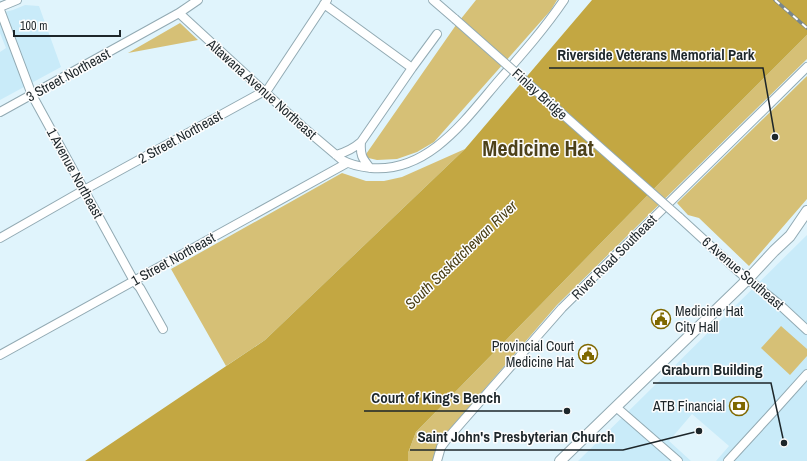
<svg xmlns="http://www.w3.org/2000/svg" width="807" height="461" font-family="'Archivo Narrow',sans-serif">
  <style>
    .built { fill: #c9ebf9 }
    .green { fill: #d6c076 }
    .water { fill: #c3a742 }
    .lines { fill: none; stroke-linecap: round; stroke-linejoin: round }
    .minor-casing { stroke: #92aab3; stroke-width: 10 }
    .major-casing { stroke: #92aab3; stroke-width: 12 }
    .minor { stroke: #fff; stroke-width: 8 }
    .major { stroke: #fff; stroke-width: 10 }
    .rail-casing { stroke: #79878d; stroke-width: 3.5 }
    .rail { stroke: #fdfdfd; stroke-width: 2; stroke-dasharray: 6; stroke-linecap: butt }
    .minor-bridge-casing { stroke: #92aab3; stroke-width: 10; stroke-linecap: butt }
    .minor-bridge { stroke: #fff; stroke-width: 8 }
    .labels { text-anchor: middle; stroke-width: 3; stroke-linejoin: round; paint-order: stroke }
    .street-label { font-size: 14px; fill: #1d262a; stroke: #fdfdfd }
    .poi-label { font-size: 14px; fill: #1d262a; stroke: #fdfdfd; text-anchor: end }
    .water-label { font-size: 15px; font-style: italic; fill: #493e14; stroke: #fdfdfd }
    .town-label { font-size: 22px; font-weight: bold; fill: #4d4119; stroke: #fdfdfd }
    .leader { fill: none; stroke: #1d262a; stroke-width: 1.5 }
    .callout-dot { fill: #1d262a; stroke: #fdfdfd; stroke-width: 1.5 }
    .callout-label { font-size: 15px; text-anchor: middle; font-weight: bold; fill: #1d262a; stroke: #fdfdfd; stroke-width: 3; stroke-linejoin: round; paint-order: stroke }
  </style>
  <rect width="100%" height="100%" fill="#e0f4fc"/>
  <path class="built" d="M25,5L39,6L61,67L0,100V52L6,48L0,33V13L13,10Z
    M807,235V461H716L729,446L692,414L669,441L691,461H578Z"/>
  <path class="green" d="M476,0H557L551,10L434,142L417,152L397,159L377,160L364,157L456,25Z
    M180,23L198,40L128,53Z
    M807,35V59L557,305L444,436L436,450L433,461H408V453L416,432L689,153Z
    M807,76V199L749,266L699,218L688,215L677,203Z
    M465,149L265,340L226,366L171,269L342,173L366,181H384L402,177Z
    M781,326L807,349V356L790,375L761,348Z"/>
  <path class="water" d="M592,0H807V35L689,153L416,432L408,453V461H85L265,340L465,149Z"/>
  <g class="lines">
    <g class="minor-casing">
      <path id="minor" d="M433,0L455,19
        M324,4L412,68
        M0,7L17,0
        M0,10L32,95L134,281L140,288L163,329
        M179,13L303,127L342,160C351,165 361,167 371,168C430,173 467,117 501,78C523,53 545,28 564,0
        M0,112L179,13L198,0
        M361,142C360,155 362,158 370,168
        M336,155C347,152 353,149 361,142L412,68L437,34
        M679,217L739,272L780,305L807,330
        M0,238L84,190L268,89L327,0
        M0,355L347,163
        M616,407L678,461
        M437,461L441,447L447,439L562,308L807,67
        M728,461L772,413L807,374"/>
    </g>
    <g class="major-casing">
      <path id="major" d="M560,461L748,279L774,251L790,236L807,211"/>
    </g>
    <use href="#minor" class="minor"/>
    <use href="#major" class="major"/>
    <g class="rail-casing">
      <path id="rail" d="M775,0L807,28"/>
    </g>
    <use href="#rail" class="rail"/>
    <g class="minor-bridge-casing">
      <path id="minor-bridge" d="M455,19L679,217"/>
    </g>
    <use href="#minor-bridge" class="minor-bridge"/>
  </g>
  <defs>
    <g id="civic-ring" transform="scale(1)"><circle r="9.5" fill="#fdfdfd" stroke="#7f6800" stroke-width="1.5"/><path d="M-.6-6.5H3V-4.5H.6V-3L4-1V1h2V6H-6V1h2V-1L-.6-3ZM-1.2 2.5V6h2.4V2.5Z" fill="#7f6800"/></g>
    <g id="bank-ring" transform="scale(1)"><circle r="9.5" fill="#fdfdfd" stroke="#7f6800" stroke-width="1.5"/><path d="M-6-4H6V4H-6ZM0-2.3a2.3 2.3 0 1 0 0 4.6a2.3 2.3 0 1 0 0-4.6Z" fill="#7f6800"/></g>
  </defs>
  <g fill-rule="evenodd">
    <use href="#civic-ring" x="661" y="319"/>
    <use href="#civic-ring" x="588" y="354"/>
    <use href="#bank-ring" x="739" y="406"/>
  </g>
  <g class="labels">
    <g class="street-label">
      <text transform="translate(68 75) rotate(-29)" y="5">3 Street Northeast</text>
      <text transform="translate(262 89) rotate(42)" y="5">Altawana Avenue Northeast</text>
      <text transform="translate(540 94) rotate(42)" y="5">Finlay Bridge</text>
      <text transform="translate(180 137) rotate(-29)" y="5">2 Street Northeast</text>
      <text transform="translate(75 173) rotate(61)" y="5">1 Avenue Northeast</text>
      <text transform="translate(614 257) rotate(-45)" y="5">River Road Southeast</text>
      <text transform="translate(173 259) rotate(-29)" y="5">1 Street Northeast</text>
      <text transform="translate(743 273) rotate(41)" y="5">6 Avenue Southeast</text>
    </g>
    <g class="poi-label">
      <text x="675" y="316" text-anchor="start">Medicine Hat<tspan x="675" dy="16">City Hall</tspan></text>
      <text x="574" y="351">Provincial Court<tspan x="574" dy="16">Medicine Hat</tspan></text>
      <text x="725" y="411">ATB Financial</text>
    </g>
    <g class="water-label">
      <text transform="translate(461 255) rotate(-44)" y="5">South Saskatchewan River</text>
    </g>
    <g class="town-label">
      <text x="538" y="156">Medicine Hat</text>
    </g>
  </g>
  <path class="leader" d="M775 137L763 68H549M784 443L771 383H653M567 411L509 411H364M699 431L623 450H410"/>
  <g class="callout-dot">
    <circle cx="775" cy="137" r="4"/>
    <circle cx="784" cy="443" r="4"/>
    <circle cx="567" cy="411" r="4"/>
    <circle cx="699" cy="431" r="4"/>
  </g>
  <g class="callout-label">
    <text x="656" y="60">Riverside Veterans Memorial Park</text>
    <text x="712" y="375">Graburn Building</text>
    <text x="436" y="403">Court of King's Bench</text>
    <text x="516" y="442">Saint John's Presbyterian Church</text>
  </g>
  <path d="M14 30v6h106v-6" fill="none" stroke="#1d262a" stroke-width="2"/>
  <text x="20" y="30" font-size="12" fill="#1d262a" stroke="#fdfdfd" stroke-width="3" paint-order="stroke">100 m</text>
</svg>
